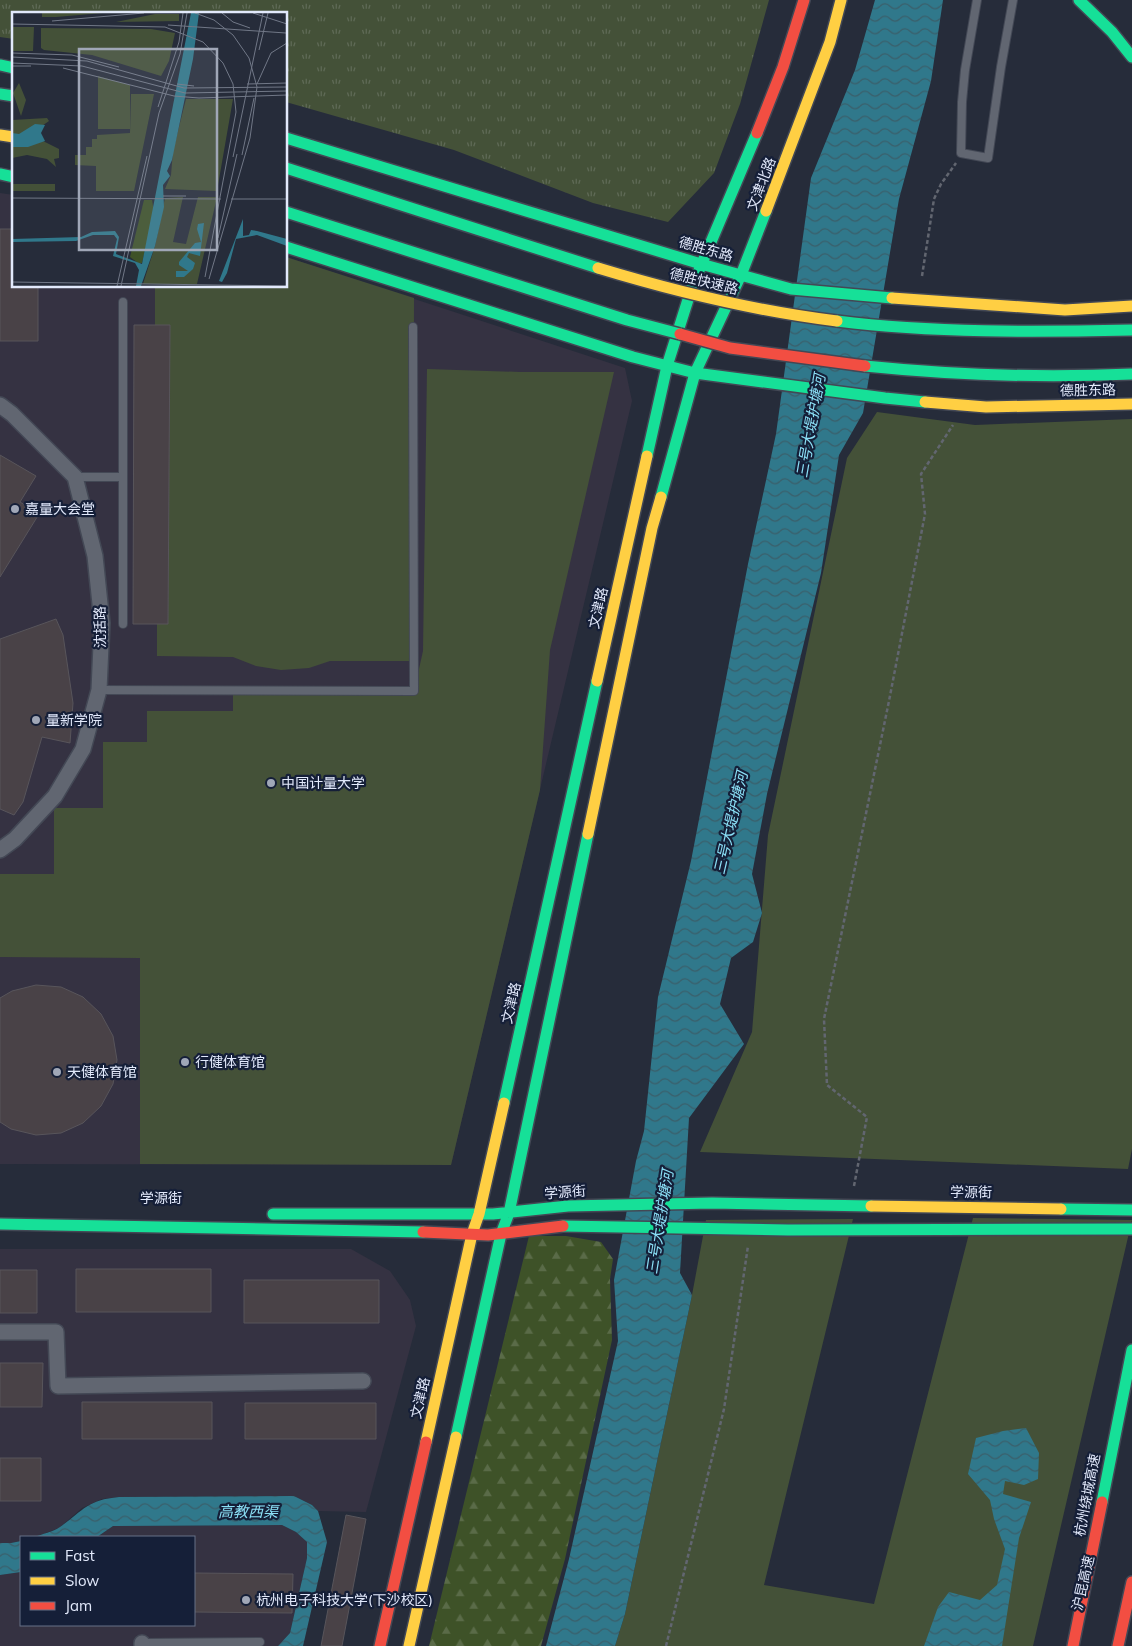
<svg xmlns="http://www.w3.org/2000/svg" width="1132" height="1646" font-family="Mulish,'Noto Sans SC',sans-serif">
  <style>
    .education { fill: #353242 }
    .grass { fill: url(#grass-tufts) }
    .forest { fill: url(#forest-firs) }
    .park { fill: #445138 }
    .water { fill: url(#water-waves) }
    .building { fill: #494247; stroke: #58555b }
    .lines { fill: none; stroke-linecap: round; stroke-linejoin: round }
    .lane-casing { stroke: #434855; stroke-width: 10 }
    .street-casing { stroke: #434855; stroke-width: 18 }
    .fast-casing { stroke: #434855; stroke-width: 14 }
    .slow-casing { stroke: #434855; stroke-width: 14 }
    .jam-casing { stroke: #434855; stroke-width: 14 }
    .path { stroke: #626670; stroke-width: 2.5; stroke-dasharray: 4 2.5; stroke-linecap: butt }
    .lane { stroke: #616671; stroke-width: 8 }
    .street { stroke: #616671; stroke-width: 15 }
    .fast { stroke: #16e098; stroke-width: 11 }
    .slow { stroke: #ffcf43; stroke-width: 11 }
    .jam { stroke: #f24e42; stroke-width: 11 }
    .fast-bridge-casing { stroke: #434855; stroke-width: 14; stroke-linecap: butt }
    .slow-bridge-casing { stroke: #434855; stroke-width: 14; stroke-linecap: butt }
    .jam-bridge-casing { stroke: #434855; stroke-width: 14; stroke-linecap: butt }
    .fast-bridge { stroke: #16e098; stroke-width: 11 }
    .slow-bridge { stroke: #ffcf43; stroke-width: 11 }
    .jam-bridge { stroke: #f24e42; stroke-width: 11 }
    .poi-dot { fill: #a0a7b7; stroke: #151f38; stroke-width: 2 }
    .labels { text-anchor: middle; stroke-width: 4.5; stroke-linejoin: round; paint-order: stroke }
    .street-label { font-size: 14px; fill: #e2e9fb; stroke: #151f38 }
    .poi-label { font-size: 14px; fill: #e2e9fb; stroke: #151f38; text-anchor: start }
    .water-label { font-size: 15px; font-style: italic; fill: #8be0f7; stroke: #151f38 }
    .inset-road { fill: none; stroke: #717887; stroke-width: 1 }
    .view { fill: #a0a7b7; fill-opacity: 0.15; stroke: #a0a7b7; stroke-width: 2.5 }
    .inset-edge { fill: none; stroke: #e2e9fb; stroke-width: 2.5 }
  </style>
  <defs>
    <pattern id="grass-tufts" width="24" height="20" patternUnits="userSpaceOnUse" patternTransform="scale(1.25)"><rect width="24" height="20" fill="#445138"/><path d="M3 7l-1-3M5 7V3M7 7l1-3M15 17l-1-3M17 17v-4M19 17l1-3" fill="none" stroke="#5f6a56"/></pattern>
    <pattern id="forest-firs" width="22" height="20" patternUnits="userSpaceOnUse" patternTransform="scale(1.25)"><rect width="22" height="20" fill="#3e5228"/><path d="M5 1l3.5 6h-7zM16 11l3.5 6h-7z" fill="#5a6b48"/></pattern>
    <pattern id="water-waves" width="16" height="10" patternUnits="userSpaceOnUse" patternTransform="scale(1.25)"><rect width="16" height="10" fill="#30788b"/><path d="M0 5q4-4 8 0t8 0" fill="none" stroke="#3a5f6b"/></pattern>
  </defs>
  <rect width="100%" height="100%" fill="#262c3a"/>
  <path class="education" d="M0,193L14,195V286H286V257L625,368L632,401L451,1165L0,1164Z
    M0,1249H351L390,1271L410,1300L416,1326L366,1512L318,1511L312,1505L294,1496L119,1497L102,1499L82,1508L59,1528L35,1537H21V1541L11,1543H0Z
    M282,1525L296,1532L307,1542V1558L290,1633L278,1646H0V1575L21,1572V1625H194V1537H97L113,1526Z"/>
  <path class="grass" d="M0,0H769L740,104L714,173L668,222L593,203L454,150L286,102V14H14V39L0,37Z"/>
  <path class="forest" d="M529,1236H566L601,1242L613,1259L610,1279L612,1340L565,1559L541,1646H429Z"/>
  <path class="park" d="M286,257L414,298L413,661H330L309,668L281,670L256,666L233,657L157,656V624H168L170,325H155V286H286Z
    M427,369L520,372H614L550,650L540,790L451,1165L140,1164V958L0,957V874H54V808H103V742H147V711H233V690L414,691L423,651Z
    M877,412L975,425L1132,419V1149L1128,1169L700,1152L752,1032L768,835L847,458Z
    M973,1218L1132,1220L1033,1646H615L625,1614L692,1295L706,1220L853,1219L764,1585L874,1604Z"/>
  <path class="water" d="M875,0H943L931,81L899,199L863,413L839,455L821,573L767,794L752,874L762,913L753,942L731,958L720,1004L744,1044L689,1118L680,1273L692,1295L625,1614L615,1646H546L569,1559L618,1341L614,1280L636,1161L644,1131L658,997L691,861L748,564L776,434L811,178L855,70Z
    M1026,1428L1039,1453L1038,1479L1024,1485L1005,1481L1003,1494L1031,1502L1019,1538L1002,1646H924L938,1607L949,1592L980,1600L997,1585L1005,1549L994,1519L990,1500L968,1474L976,1438L1003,1431Z
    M294,1496L312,1505L318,1511L327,1542L303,1646H278L290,1633L307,1558V1542L296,1532L282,1525L113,1526L97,1537H34C42,1534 53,1532 60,1527C84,1510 87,1500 119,1497Z
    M21,1541V1572L0,1575V1543H11Z"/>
  <path class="building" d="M0,229H14V286H38V341H0Z
    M134,325H170L168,624H133Z
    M0,455L36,476L20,502L39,514L0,577Z
    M56,619L63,635L73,703L70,743L42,737L23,802L14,815L0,809V639Z
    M36,985L61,987L83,997L101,1014L113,1036L117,1060L113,1084L101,1106L83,1123L61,1133L36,1135L11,1129L0,1122V998L12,991Z
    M76,1269H211V1312H76Z
    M0,1270H37V1313H0Z
    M244,1280H379V1323H244Z
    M0,1363H43L42,1407H0Z
    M82,1402H212V1439H82Z
    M245,1403H376V1439H245Z
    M0,1458H41V1501H0Z
    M346,1515L366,1519L342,1646H321Z
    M194,1573L293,1574L292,1613L194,1612Z"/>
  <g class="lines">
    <g class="lane-casing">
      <path id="lane" d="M977,0L965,70L962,102L961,153L988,158L1001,67L1013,0
        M123,302V624
        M75,477H122
        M99,690L414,691L413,327
        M142,1643L260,1642"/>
    </g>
    <g class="street-casing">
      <path id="street" d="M0,405L12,414L75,477L95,556L102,623L99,690L83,749L55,796L15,839L0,850
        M0,1332H56L58,1386L363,1381
        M142,1643V1646"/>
    </g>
    <g class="fast-casing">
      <path id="fast" d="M1079,0L1112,32L1132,57
        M0,65L14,68
        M0,94L14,96
        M286,138L701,264L791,289L892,298
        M0,174L14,177
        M286,247L633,357L695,373L885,398L925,402
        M647,456L667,366L692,287L757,133
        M661,497L695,373L741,275L766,211
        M504,1103L597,681
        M1061,1209L1132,1210
        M273,1214H493L568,1206L712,1203L871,1206
        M0,1224L423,1232
        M563,1226L788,1230L1132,1229
        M456,1437L501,1234L509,1213L588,834
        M1102,1502L1132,1350"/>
    </g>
    <g class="slow-casing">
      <path id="slow" d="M0,135L14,137
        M766,211L830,42L841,0
        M892,298L1065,310L1132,306
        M925,402L986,407L1132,404
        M597,681L647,456
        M588,834L652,528L661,497
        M871,1206L1061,1209
        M426,1442L472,1234L479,1214L504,1103
        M409,1646L456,1437"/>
    </g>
    <g class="jam-casing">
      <path id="jam" d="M757,133L783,67L804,0
        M423,1232L488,1235L563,1226
        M380,1646L426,1442
        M1073,1646L1102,1502
        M1118,1646L1132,1582"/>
    </g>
    <path class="path" d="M922,276L934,199L941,184L956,163
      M854,1186L867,1117L827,1085L824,1019L889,701L925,514L921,474L953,425
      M666,1646L724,1409L748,1246"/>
    <use href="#lane" class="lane"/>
    <use href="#street" class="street"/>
    <use href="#fast" class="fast"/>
    <use href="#slow" class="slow"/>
    <use href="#jam" class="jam"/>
    <g class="fast-bridge-casing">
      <path id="fast-bridge" d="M286,168L598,268
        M286,212L627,320L680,334
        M837,321C934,333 1034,332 1132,330
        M865,366C953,375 1043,378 1132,374"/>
    </g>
    <g class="slow-bridge-casing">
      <path id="slow-bridge" d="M598,268C677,292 755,311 837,321"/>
    </g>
    <g class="jam-bridge-casing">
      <path id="jam-bridge" d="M680,334L730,348L865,366"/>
    </g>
    <use href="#fast-bridge" class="fast-bridge"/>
    <use href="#slow-bridge" class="slow-bridge"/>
    <use href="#jam-bridge" class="jam-bridge"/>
  </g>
  <g class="poi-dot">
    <circle cx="15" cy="509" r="5"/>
    <circle cx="36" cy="720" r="5"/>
    <circle cx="271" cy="783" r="5"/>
    <circle cx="185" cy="1062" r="5"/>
    <circle cx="57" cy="1072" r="5"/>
    <circle cx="246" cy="1600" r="5"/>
  </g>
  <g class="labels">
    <g class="street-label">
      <text transform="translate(761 184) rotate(-69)" y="5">文津北路</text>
      <text transform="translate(706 249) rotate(16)" y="5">德胜东路</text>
      <text transform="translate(704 281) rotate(14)" y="5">德胜快速路</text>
      <text transform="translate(1088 390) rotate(-1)" y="5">德胜东路</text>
      <text transform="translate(598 608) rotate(-77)" y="5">文津路</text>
      <text transform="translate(100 627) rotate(-91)" y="5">沈括路</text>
      <text transform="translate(511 1003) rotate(-77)" y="5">文津路</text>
      <text transform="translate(565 1192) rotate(-4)" y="5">学源街</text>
      <text transform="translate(971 1192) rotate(1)" y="5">学源街</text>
      <text x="161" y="1203">学源街</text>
      <text transform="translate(420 1398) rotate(-77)" y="5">文津路</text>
      <text transform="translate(1087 1495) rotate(-79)" y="5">杭州绕城高速</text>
      <text transform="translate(1083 1583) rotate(-77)" y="5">沪昆高速</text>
    </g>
    <g class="poi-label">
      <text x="25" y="514">嘉量大会堂</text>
      <text x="46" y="725">量新学院</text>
      <text x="281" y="788">中国计量大学</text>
      <text x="195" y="1067">行健体育馆</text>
      <text x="67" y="1077">天健体育馆</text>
      <text x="256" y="1605">杭州电子科技大学(下沙校区)</text>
    </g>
    <g class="water-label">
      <text transform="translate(811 426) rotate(-80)" y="5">三号大堤护塘河</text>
      <text transform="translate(731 823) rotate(-77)" y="5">三号大堤护塘河</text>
      <text transform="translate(660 1222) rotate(-81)" y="5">三号大堤护塘河</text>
      <text x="248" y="1517">高教西渠</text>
    </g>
  </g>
  <g transform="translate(12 12)">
    <rect width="275" height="275" fill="#262c3a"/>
    <path d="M30,1H91L44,5H30ZM143,2H167V9L104,10ZM0,15H22L21,39H0ZM29,16L139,17L163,21L157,49L149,64L80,43L32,38L29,36ZM7,71L14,88L9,104L1,81ZM35,106L37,109L27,116V127L47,137V146L42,147L44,155L35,147L15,143L0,146V108ZM0,172H43V179H0Z" fill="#445138"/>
    <path d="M132,188H140L142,200L130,251H126L118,245Z" fill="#3e5228"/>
    <path d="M86,64L118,73V117H86ZM119,82H142L122,179H84V154L63,153V143H74V135H80V127H85V123L118,121ZM174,87H221L205,179L153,177L159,163L161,139ZM171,185L161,230L174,232L186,185H205L185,272H131L143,234L153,186Z" fill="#445138"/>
    <path d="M179,1H187L181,47L160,148L155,159L158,164L151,173L152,195L143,234L129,274H124L127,258L123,251L101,244L105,227L102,223H81L64,229L0,230V227L69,225L80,220L103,219L107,225L104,242L130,252ZM23,112L33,113L29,121L33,129L16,135H0V121L7,122ZM231,207V224L237,223L239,218L245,219L275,227V234L245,223L224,227L215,261L210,270L207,269ZM192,211L188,244L177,241L175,245L183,251L181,257L172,265H164V259H176L167,253V250L183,231L189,230L185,217L186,212Z" fill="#30788b"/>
    <path class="inset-road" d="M183,1L202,8L221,23L237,46L245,75L238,126L197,267M210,1L221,10L238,16M241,1L275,12M40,9L132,1M0,12L153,15L191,30L211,51L221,72L224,100L193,265M156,13L274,21M247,38L256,1M0,41L60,43L107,55M0,45L75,49L172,76L275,75M0,51L70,54L173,81L275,79M0,54H19M51,56L162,84L187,86L275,83M165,72L182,74M235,72L275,71M245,72L259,41L275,31M146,95L167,30L171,1M230,143L242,86M221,145L251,1M151,184H174M0,186L209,187M219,187H275M206,226L225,142M0,270L275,274M105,274L135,144M109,274L147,101L168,42L175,1"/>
    <path class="view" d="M67,37H205V238H67Z"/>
    <rect width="275" height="275" class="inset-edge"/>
  </g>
  <rect x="20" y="1536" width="175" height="90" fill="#151f38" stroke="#677086"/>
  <rect x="30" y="1552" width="25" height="8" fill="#16e098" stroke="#677086"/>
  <text x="65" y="1561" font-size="15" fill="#e2e9fb">Fast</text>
  <rect x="30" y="1577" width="25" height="8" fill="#ffcf43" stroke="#677086"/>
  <text x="65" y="1586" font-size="15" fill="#e2e9fb">Slow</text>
  <rect x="30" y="1602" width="25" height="8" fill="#f24e42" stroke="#677086"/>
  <text x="65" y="1611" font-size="15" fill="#e2e9fb">Jam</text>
</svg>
